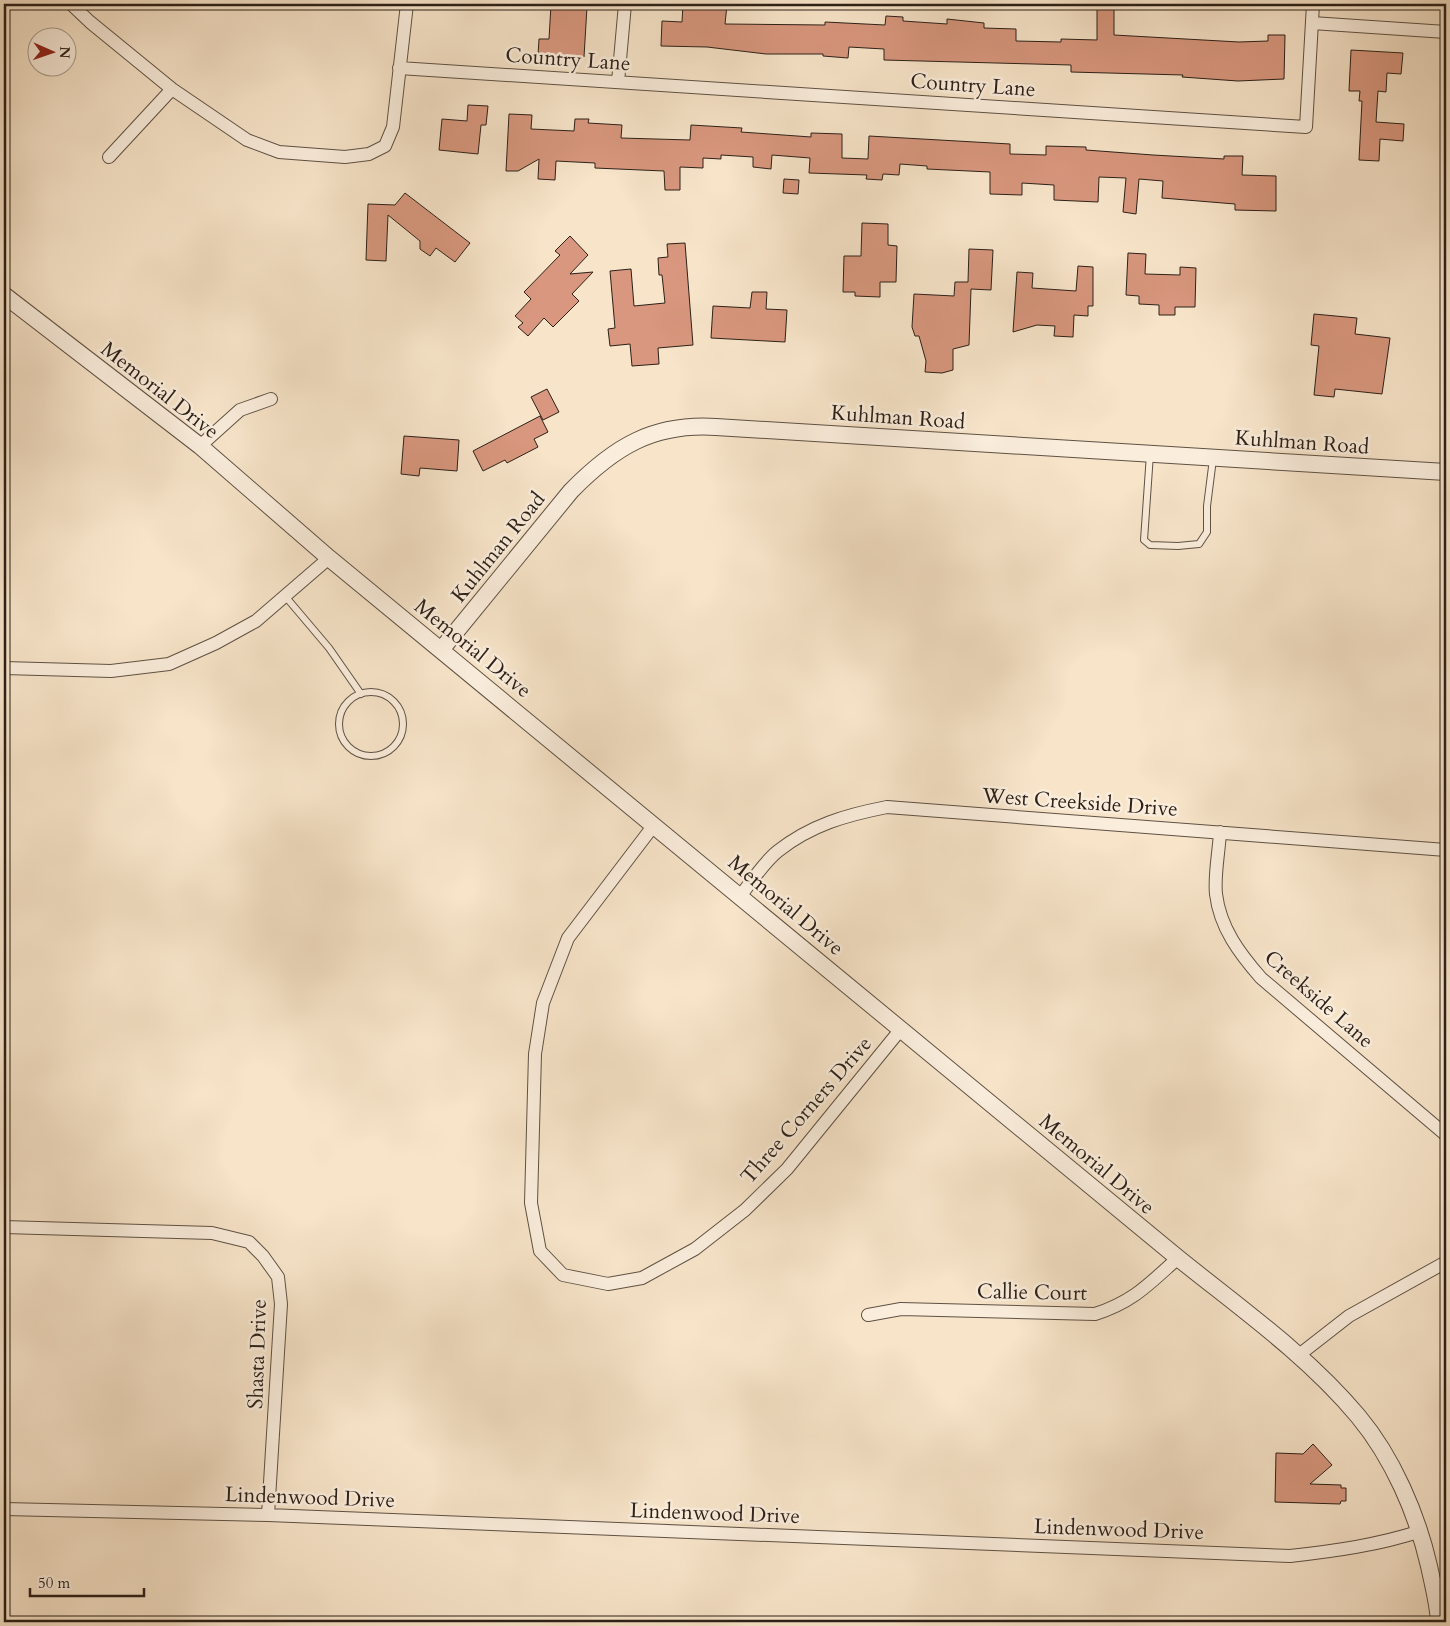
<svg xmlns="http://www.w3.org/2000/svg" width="1450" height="1626" font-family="Cardo,serif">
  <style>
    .building { fill: #d8977e; stroke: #2c2018 }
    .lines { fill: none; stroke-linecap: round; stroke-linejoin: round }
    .service-casing { stroke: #5f5144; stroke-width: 8 }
    .minor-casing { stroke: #5f5144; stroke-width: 14 }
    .tertiary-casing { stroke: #5f5144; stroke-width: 18 }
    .service { stroke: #faeddc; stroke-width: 6 }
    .minor { stroke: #faeddc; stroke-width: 12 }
    .tertiary { stroke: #faeddc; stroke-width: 16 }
    .labels { text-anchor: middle; stroke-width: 5; stroke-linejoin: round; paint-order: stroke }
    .street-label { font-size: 21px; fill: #2c2018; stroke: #faeddc }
  </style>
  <rect width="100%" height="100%" fill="#f7e4c9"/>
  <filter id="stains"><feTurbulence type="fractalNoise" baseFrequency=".004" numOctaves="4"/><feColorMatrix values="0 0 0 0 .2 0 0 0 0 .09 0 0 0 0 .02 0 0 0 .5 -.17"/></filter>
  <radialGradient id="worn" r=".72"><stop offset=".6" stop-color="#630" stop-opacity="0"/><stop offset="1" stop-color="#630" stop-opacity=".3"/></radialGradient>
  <path class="building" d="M683,4L727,5L725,24L825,25V22L885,25L886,16L903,17V21L947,24V19L984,23V28L1016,29V41L1061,42V39L1097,40V9H1114V35L1239,42L1268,41V35H1285L1284,79L1238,81L1182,77L1183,75L1071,72V65L884,60V49L849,47L848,58L823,56V54H766L707,47L661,46L662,21L682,22Z
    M551,5L587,7L584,57L538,55L539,39H549Z
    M1351,50L1403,53L1401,74L1387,73L1386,92L1378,91L1376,122L1404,124L1403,141L1380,139L1379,161L1359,160L1362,101H1359L1360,91H1349Z
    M468,105L488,106L486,125H481L478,154L439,150L442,119L467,121Z
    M509,114L532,115L531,129L574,131L575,119H589L588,123L622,125L621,138L690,140L691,125L742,128L741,132L811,137V133L842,134V158L868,159L869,136L1010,144V154L1046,155V146L1086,147V150L1153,155L1224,159V156H1243L1242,175L1276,176V211L1235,210V204L1162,198L1163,181L1139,179L1136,214L1123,212L1126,178L1099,177L1098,202L1054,200V185L1022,183V195L990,194V172L927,169V166L900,164L899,175L883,174L882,180L866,179L867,175L809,173L810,158L772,155L771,169L753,167V157L721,155V159L703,158V168L680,167V190H665L664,171L595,168V163L556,161L555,180L538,179L539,159L518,171H506Z
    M784,179L799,180L798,194L783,193Z
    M405,193L470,243L455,262L436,248L430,256L420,249V241L388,215L386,261L366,260L368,204L395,205Z
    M862,223L888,224V245L897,246L896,282H880V297L855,296V292H843L844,256H861Z
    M570,236L588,255L570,274L593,272L572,294L579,301L553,327L544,318L528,336L518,327L523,323L515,316L531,299L524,292L560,255L555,251Z
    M685,243L693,345L658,348L659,364L632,366L630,344L610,346L608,329L615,328L610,271L631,269L634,306L665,303L662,275H659L658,258L668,257L667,244Z
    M969,249L993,250L991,290L971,289L969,345L953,349V370L942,373L925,372L926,361L919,336H915L912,327L914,294L954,296L955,282H968Z
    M1128,253L1146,254L1145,274L1180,275V267L1196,268L1195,307H1175V315H1159V305L1139,304V296L1126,295Z
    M1078,266L1093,267V306H1088V316L1074,315L1073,337L1054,336L1055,326L1037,325L1013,332L1017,272L1033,273L1032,288L1076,291Z
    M752,292H767L766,309L787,310L785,342L711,338L713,306L750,308Z
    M1314,314L1357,318L1355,334L1390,338L1382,394L1335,389L1334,397L1314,395L1319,346L1311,345Z
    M547,389L559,412L543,420L531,397Z
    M540,416L548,432L534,439L538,447L507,463L505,460L483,471L473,451Z
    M404,436L459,440L457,471L420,468L419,476L401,474Z
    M1313,1444L1332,1465L1310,1484L1341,1485V1488H1346V1501H1341L1340,1504L1275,1502L1276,1453L1303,1454Z"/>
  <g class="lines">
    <g class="service-casing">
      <path id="service" d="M1150,454L1144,540L1150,545L1178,546L1199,544L1207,532V506L1213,459
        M285,596L329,648L361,694
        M339 724a32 32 0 1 1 64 0a32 32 0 1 1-64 0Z"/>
    </g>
    <g class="minor-casing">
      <path id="minor" d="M71,4L90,22L172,89L247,140L279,152L345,157L369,154L385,146L393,127L407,4
        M1312,23L1446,32
        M399,68L1306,127L1313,4
        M618,82L625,4
        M109,157L172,89
        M200,446L240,410L271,399
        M4,668L111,671L169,664L216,643L256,621L329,558
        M654,825L568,938L543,1003L535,1054L531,1203L540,1251L563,1275L608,1284L642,1278L695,1249L745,1210L787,1169L901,1029
        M1220,832C1219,852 1214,875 1216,894C1220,928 1240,954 1261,978L1446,1135
        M741,895C752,881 764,862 778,851C811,825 846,815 887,807L1446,850
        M4,1227L212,1233L249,1242L263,1256L278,1277L281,1304L268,1515
        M868,1315L901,1309L1095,1314C1133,1302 1149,1284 1178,1258
        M1299,1355L1349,1316L1446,1262
        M4,1509L268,1515L1290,1556C1335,1551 1378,1545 1421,1531"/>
    </g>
    <g class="tertiary-casing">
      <path id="tertiary" d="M4,295L200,446L329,558L1178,1258C1240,1308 1307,1355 1358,1416C1393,1458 1417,1514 1429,1566C1433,1585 1438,1603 1439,1622
        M441,650L571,491C614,447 653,423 716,427L1446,472"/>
    </g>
    <use href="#service" class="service"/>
    <use href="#minor" class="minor"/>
    <use href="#tertiary" class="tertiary"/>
  </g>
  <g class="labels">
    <g class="street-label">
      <text transform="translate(568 59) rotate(4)" y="7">Country Lane</text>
      <text transform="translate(973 85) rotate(4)" y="7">Country Lane</text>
      <text transform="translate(160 390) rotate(38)" y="7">Memorial Drive</text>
      <text transform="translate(898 417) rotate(4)" y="7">Kuhlman Road</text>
      <text transform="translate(1302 442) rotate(4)" y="7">Kuhlman Road</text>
      <text transform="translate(498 547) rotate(-51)" y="7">Kuhlman Road</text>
      <text transform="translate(473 648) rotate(39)" y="7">Memorial Drive</text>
      <text transform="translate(1080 802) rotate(4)" y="7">West Creekside Drive</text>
      <text transform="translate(786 905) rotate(40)" y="7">Memorial Drive</text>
      <text transform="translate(1319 999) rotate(41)" y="7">Creekside Lane</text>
      <text transform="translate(806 1110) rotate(-49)" y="7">Three Corners Drive</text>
      <text transform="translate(1097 1164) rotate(40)" y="7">Memorial Drive</text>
      <text transform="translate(1032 1292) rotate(1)" y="7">Callie Court</text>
      <text transform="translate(257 1354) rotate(-88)" y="7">Shasta Drive</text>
      <text transform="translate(310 1497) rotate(2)" y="7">Lindenwood Drive</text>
      <text transform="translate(715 1513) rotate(2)" y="7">Lindenwood Drive</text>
      <text transform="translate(1119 1529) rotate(2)" y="7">Lindenwood Drive</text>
    </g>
  </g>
  <rect width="1450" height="1626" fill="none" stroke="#f7e4c9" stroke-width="20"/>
  <rect x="5" y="5" width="1440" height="1616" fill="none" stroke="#2c2018" stroke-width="2.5"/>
  <rect x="10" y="10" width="1430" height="1606" fill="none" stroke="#2c2018"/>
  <g transform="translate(52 52) rotate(92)"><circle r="24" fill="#faeddc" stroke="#a89b8e"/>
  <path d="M0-4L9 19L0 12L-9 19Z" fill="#8f2418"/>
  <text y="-8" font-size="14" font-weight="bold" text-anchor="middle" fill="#2c2018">N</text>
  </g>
  <path d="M30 1588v8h114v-8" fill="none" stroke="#2c2018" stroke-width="2.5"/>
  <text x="38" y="1588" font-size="15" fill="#2c2018" stroke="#faeddc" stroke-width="4" paint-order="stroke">50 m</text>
  <rect width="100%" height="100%" filter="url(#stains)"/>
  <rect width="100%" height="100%" fill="url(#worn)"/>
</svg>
